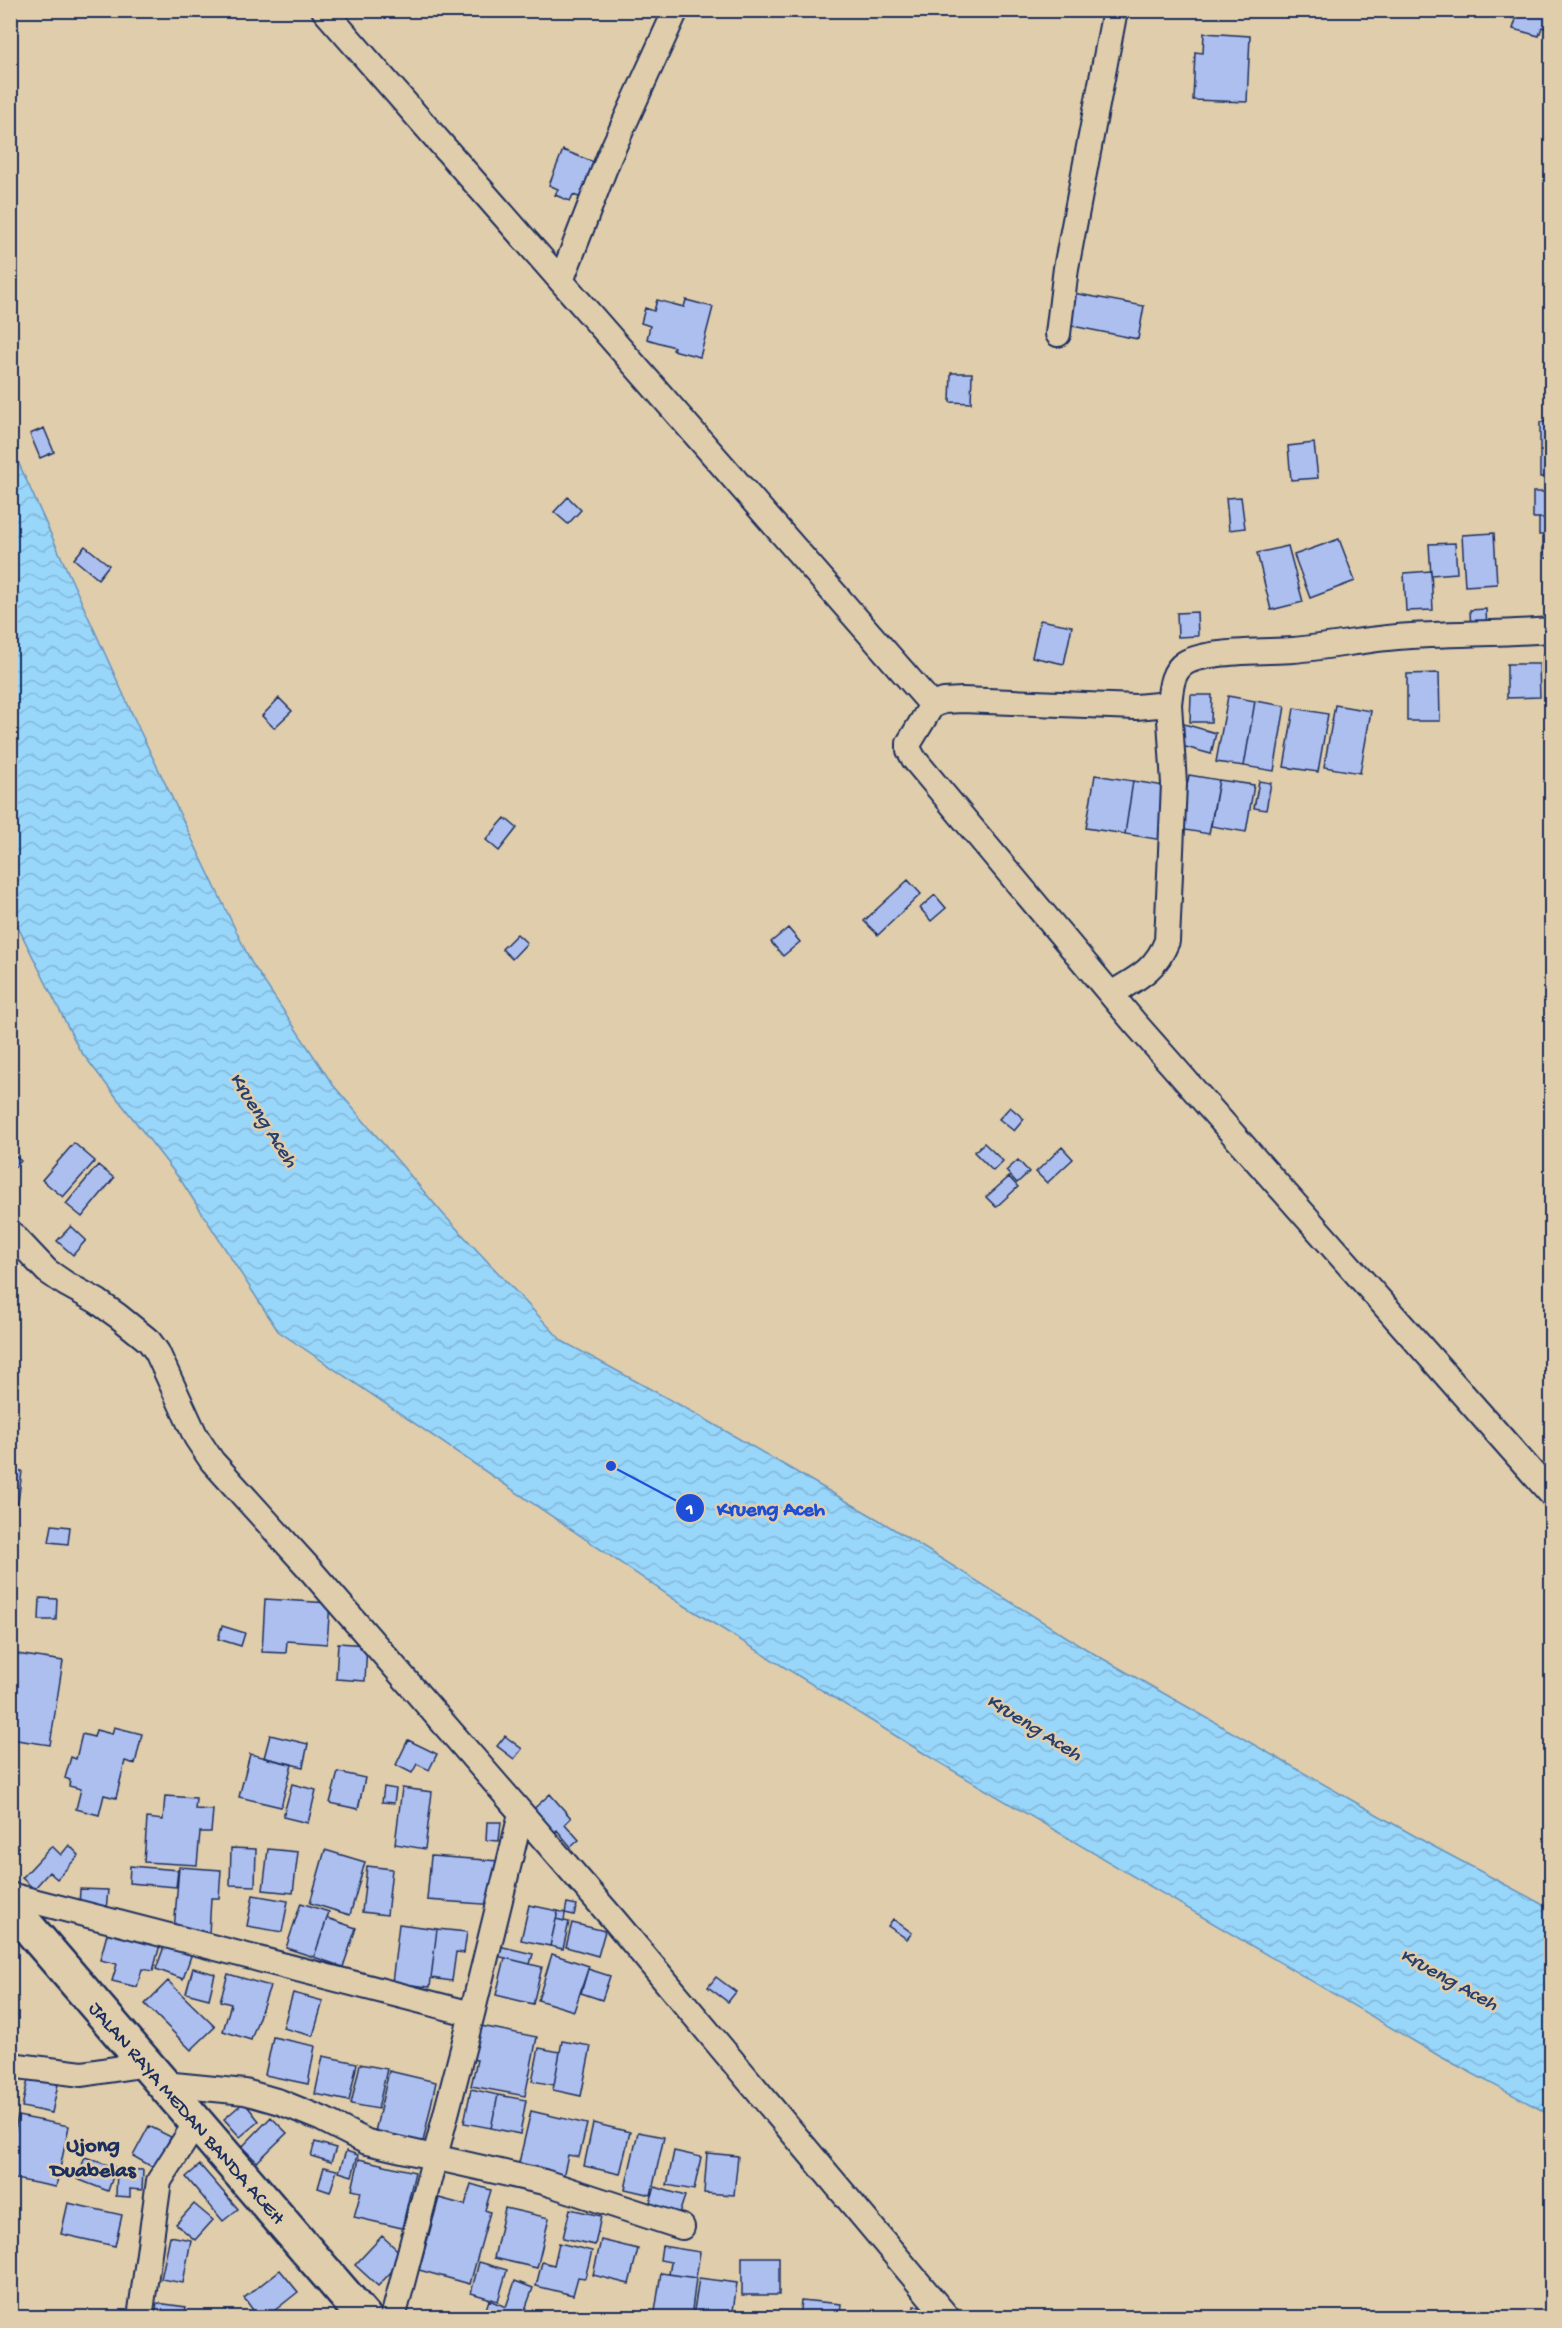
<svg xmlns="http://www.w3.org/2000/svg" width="1562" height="2328" font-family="'Gochi Hand',sans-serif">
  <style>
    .water { fill: url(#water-waves); stroke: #6693bc; stroke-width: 1.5 }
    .building { fill: #acbfee; stroke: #1b2f5e; stroke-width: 1.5 }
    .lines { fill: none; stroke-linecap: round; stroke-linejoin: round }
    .minor-casing { stroke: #1b2f5e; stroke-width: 28 }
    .trunk-casing { stroke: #1b2f5e; stroke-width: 38 }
    .minor { stroke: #e0cdab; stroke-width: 24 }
    .trunk { stroke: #e0cdab; stroke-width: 33 }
    .labels { text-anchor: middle; stroke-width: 5; stroke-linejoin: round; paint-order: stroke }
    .street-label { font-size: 20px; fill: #1b2f5e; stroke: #e0cdab }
    .water-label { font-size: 21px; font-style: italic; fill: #28406e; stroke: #e0cdab }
    .quarter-label { font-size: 22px; font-weight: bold; fill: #1b2f5e; stroke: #e0cdab }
    .leader { fill: none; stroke: #1d4ed8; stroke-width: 2 }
    .callout-dot { fill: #1d4ed8; stroke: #e0cdab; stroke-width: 2 }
    .mark-label { font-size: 18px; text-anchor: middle; font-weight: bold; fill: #fff }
    .callout-label { font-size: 21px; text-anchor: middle; font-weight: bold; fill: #1d4ed8; stroke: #e0cdab; stroke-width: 5; stroke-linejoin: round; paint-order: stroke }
  </style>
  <defs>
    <pattern id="water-waves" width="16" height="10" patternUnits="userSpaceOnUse" patternTransform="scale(1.5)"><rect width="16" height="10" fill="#98d6fa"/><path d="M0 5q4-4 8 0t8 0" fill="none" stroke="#82b8d9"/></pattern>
  </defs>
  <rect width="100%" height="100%" fill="#e0cdab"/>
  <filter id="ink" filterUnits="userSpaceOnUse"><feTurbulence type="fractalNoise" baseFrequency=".0167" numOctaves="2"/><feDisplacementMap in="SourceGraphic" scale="12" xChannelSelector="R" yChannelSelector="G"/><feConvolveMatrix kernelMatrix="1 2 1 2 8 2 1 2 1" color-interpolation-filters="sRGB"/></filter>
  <g filter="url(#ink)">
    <path class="water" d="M10,444L140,731L251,962L333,1085L444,1215L562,1341L698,1415L879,1520L1091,1652L1429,1844L1551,1909V2115L1441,2057L930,1757L677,1601L278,1331L182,1182L79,1049L11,913Z"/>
    <path class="building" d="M1515,10H1552V30L1542,27L1539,36L1513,29L1516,19L1512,18Z
      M1204,33L1250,36L1247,102L1193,100L1195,52L1203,53Z
      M563,150L596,163L582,198L573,195L570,201L555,195L558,189L549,185Z
      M1073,293L1144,306L1138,339L1067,325Z
      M657,300L684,307L686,300L713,307L700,357L673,350L674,347L647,339L650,326L641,323L645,308L654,311Z
      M951,373H972L971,403L950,402Z
      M1540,422H1552V451H1540Z
      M44,428L54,452L40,458L30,434Z
      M1314,443L1318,478L1291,480L1288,446Z
      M1540,451H1552V477H1540Z
      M1533,492H1552V518H1533Z
      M568,497L581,510L568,524L554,512Z
      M1241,497L1245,528L1229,530L1226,498Z
      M1539,518H1552V535H1539Z
      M1494,533L1497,584L1465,586L1462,535Z
      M1543,535H1552V558H1543Z
      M1339,539L1355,581L1310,598L1294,555Z
      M1455,543L1457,573L1431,575L1429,544Z
      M85,546L109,565L98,579L74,559Z
      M1288,546L1303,602L1271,610L1257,553Z
      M1431,571L1433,610L1406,611L1404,573Z
      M1486,609L1487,632L1471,633L1470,610Z
      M1197,612L1198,636L1178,637L1177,613Z
      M1040,620L1072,626L1064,664L1032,657Z
      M1543,654H1552V673H1543Z
      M1507,664H1539L1540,697L1507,698Z
      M1439,673L1440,721H1407V674Z
      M1545,678H1552V688L1546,689Z
      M1191,695H1212L1211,722H1190Z
      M1228,696L1255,701L1244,766L1216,762Z
      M279,698L292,711L274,728L262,716Z
      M1255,701L1285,706L1274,771L1244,766Z
      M1335,705L1371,711L1360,773L1324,767Z
      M1294,708L1328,714L1318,772L1284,767Z
      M1184,724L1216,733L1211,754L1178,745Z
      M1095,775L1133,781L1125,834L1086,828Z
      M1189,775L1219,780L1209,834L1179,829Z
      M1219,780L1254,785L1246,832L1211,826Z
      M1133,781L1171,787L1162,840L1125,834Z
      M1259,781L1271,783L1266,810L1254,808Z
      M505,818L517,828L499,851L486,840Z
      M908,880L921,894L878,935L864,921Z
      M935,895L946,908L931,921L920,908Z
      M788,928L800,942L783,956L771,942Z
      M517,934L527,943L512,959L502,949Z
      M1010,1107L1024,1119L1014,1131L999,1119Z
      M74,1143L95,1161L63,1197L42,1180Z
      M984,1143L1003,1161L993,1171L974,1152Z
      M1062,1147L1073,1159L1047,1183L1036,1172Z
      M10,1152L21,1161L10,1172Z
      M1018,1160L1029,1172L1017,1183L1006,1171Z
      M98,1165L114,1178L82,1217L66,1204Z
      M1009,1177L1018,1187L996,1207L986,1197Z
      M71,1226L86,1240L73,1255L57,1241Z
      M10,1470L22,1471L18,1503L10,1502Z
      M52,1525L70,1527L68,1544L49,1542Z
      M40,1598L57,1599L56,1620H39Z
      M265,1599L330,1603L327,1644L287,1641L286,1653L262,1652Z
      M222,1626L245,1633L241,1646L218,1639Z
      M338,1643L367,1645L365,1681L336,1679Z
      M10,1653L63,1661L50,1745L10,1739Z
      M114,1727L142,1734L135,1764L125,1761L116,1798L104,1795L99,1815L76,1809L81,1789L69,1786L70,1780L65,1778L71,1757L76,1759L82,1734L94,1737L96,1730L112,1734Z
      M270,1735L308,1744L303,1767L264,1758Z
      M505,1736L522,1749L514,1759L497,1746Z
      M408,1740L437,1754L429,1770L417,1764L412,1773L396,1765Z
      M250,1754L292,1764L281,1807L239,1797Z
      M338,1772L365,1778L358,1809L330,1803Z
      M292,1784L316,1790L308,1823L283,1817Z
      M384,1787L396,1789L394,1803L382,1802Z
      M402,1788L432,1792L425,1849L395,1844Z
      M550,1794L571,1818L565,1824L579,1840L571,1847L557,1830L549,1837L529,1813Z
      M165,1796L196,1798L195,1809L213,1810L211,1832H200L197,1865L144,1862L147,1818L163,1820Z
      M487,1822H501L499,1841L486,1840Z
      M69,1845L79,1855L57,1879L49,1872L34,1889L22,1878L52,1846L61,1855Z
      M231,1848L256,1849L255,1886L230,1885Z
      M268,1849L298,1852L293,1893L263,1890Z
      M325,1850L365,1862L350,1915L310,1903Z
      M431,1856L499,1861L496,1905L427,1900Z
      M130,1866L178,1870L176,1887L129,1883Z
      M367,1866L392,1869L387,1915L362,1912Z
      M179,1867L221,1870L219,1898H211L209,1934L174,1931Z
      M80,1889L108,1890L106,1910L79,1908Z
      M253,1895L288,1901L282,1932L247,1926Z
      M301,1903L329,1912L314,1957L286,1948Z
      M567,1903L577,1905L574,1915L565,1913Z
      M529,1905L558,1911L550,1946L521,1940Z
      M558,1911L565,1913L564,1921L556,1919Z
      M327,1918L356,1928L343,1967L314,1957Z
      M556,1919L569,1922L563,1949L550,1946Z
      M893,1919L912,1933L907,1939L888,1926Z
      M110,1923L162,1937L153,1971L142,1969L137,1987L112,1981L117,1964L100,1960Z
      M572,1923L605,1931L598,1956L566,1947Z
      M399,1924L437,1929L430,1987L392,1983Z
      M437,1929L467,1932L464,1953L456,1952L452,1981L431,1978Z
      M166,1941L193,1950L183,1979L156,1969Z
      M499,1946L533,1954L530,1964L497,1956Z
      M552,1954L589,1966L574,2011L538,2000Z
      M505,1958L542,1967L533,2004L496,1995Z
      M193,1968L215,1974L209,1999L186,1993Z
      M588,1969L610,1976L602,2000L581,1993Z
      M228,1974L270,1986L251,2040L223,2031L231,2004L220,2001Z
      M716,1977L736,1992L728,2002L708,1987Z
      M168,1981L215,2027L191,2050L145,2004Z
      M293,1993L323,2001L313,2036L283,2028Z
      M476,2025L537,2037L525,2096L471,2086L477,2060L469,2059Z
      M273,2037L315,2046L308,2084L265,2075Z
      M562,2041L591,2046L581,2096L553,2090Z
      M539,2048L560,2052L554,2085L532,2081Z
      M323,2056L357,2063L349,2101L315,2094Z
      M360,2064L387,2069L378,2109L351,2104Z
      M10,2071L15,2072L10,2098Z
      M389,2071L436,2082L423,2142L375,2132Z
      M28,2079L58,2084L52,2113L22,2107Z
      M471,2089L498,2095L491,2128L464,2123Z
      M498,2095L526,2100L520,2134L491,2128Z
      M244,2102L259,2121L240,2137L224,2119Z
      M531,2111L587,2124L579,2157L568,2155L563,2177L518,2167Z
      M18,2116L69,2126L56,2187L10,2178V2151Z
      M271,2117L287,2133L257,2162L242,2147Z
      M593,2123L630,2132L620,2174L584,2166Z
      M149,2126L171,2137L154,2168L133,2156Z
      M638,2132L664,2137L651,2195L625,2189Z
      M315,2142L336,2148L331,2162L311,2156Z
      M346,2151L358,2155L352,2176L339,2172Z
      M674,2151L701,2157L694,2190L667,2185Z
      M707,2153L738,2156L734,2195L704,2193Z
      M85,2157L116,2168L108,2191L77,2179Z
      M359,2159L415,2172L402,2228L354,2217L361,2192L352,2190Z
      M200,2165L238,2209L223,2221L186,2177Z
      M324,2167L337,2170L330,2192L318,2188Z
      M117,2169L143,2170L142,2190L130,2189V2197L116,2196Z
      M471,2184L491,2190L485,2210L490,2212L470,2284L419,2270L439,2198L465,2205Z
      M655,2187L685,2196L677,2220L647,2211Z
      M68,2203L122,2215L115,2246L61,2234Z
      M194,2204L213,2220L195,2240L176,2224Z
      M505,2208L549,2218L537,2268L494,2258Z
      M570,2209L601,2216L595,2245L563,2238Z
      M170,2236L191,2240L183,2283L161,2279Z
      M382,2236L405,2257L378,2286L355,2265Z
      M601,2240L638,2249L629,2284L593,2275Z
      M559,2243L592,2251L585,2278L578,2277L573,2295L536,2286L542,2262L554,2265Z
      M662,2246L700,2252L696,2278L669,2274L671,2262L660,2260Z
      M742,2257H779V2295H742Z
      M479,2262L507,2270L498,2301L471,2293Z
      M280,2270L298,2292L265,2318H259L244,2298Z
      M661,2273L696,2278L691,2318H654Z
      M699,2278L737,2283L732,2318L693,2317Z
      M515,2281L533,2288L522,2318H483L489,2300L506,2307Z
      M801,2300L841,2304L840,2318H799Z
      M157,2303L186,2307L184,2318H155Z
      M914,2306H934V2318H913Z"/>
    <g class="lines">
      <g class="minor-casing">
        <path id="minor" d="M324,10L932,705L909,743V750L914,759L1134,1022L1552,1495
          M561,281L609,157L676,10
          M1058,334L1066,268L1115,10
          M932,705L944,701L962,700L1136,707L1169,704C1171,689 1171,672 1185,663C1207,650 1266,652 1293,650C1328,647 1362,640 1397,637C1448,633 1500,634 1552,630
          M1111,994C1137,978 1155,971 1167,941L1174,784L1169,704
          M10,1232L47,1271L66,1284L97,1301L118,1316L149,1341L157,1352L196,1437L212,1461L307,1566L615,1921L948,2318
          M10,1895L472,2014
          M10,2065L82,2074L147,2064
          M164,2084L245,2092L280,2102L322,2119L367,2142L544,2182L682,2227
          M140,2318L159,2181L196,2123
          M393,2318L472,2014L521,1814"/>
      </g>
      <g class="trunk-casing">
        <path id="trunk" d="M10,1906L365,2318"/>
      </g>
      <use href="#minor" class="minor"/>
      <use href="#trunk" class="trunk"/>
    </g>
  </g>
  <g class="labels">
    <g class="street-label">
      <text transform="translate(188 2112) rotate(49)" y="7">JALAN RAYA MEDAN BANDA ACEH</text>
    </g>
    <g class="water-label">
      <text transform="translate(265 1119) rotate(57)" y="7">Krueng Aceh</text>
      <text transform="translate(1035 1726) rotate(32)" y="7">Krueng Aceh</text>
      <text transform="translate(1450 1978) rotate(29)" y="7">Krueng Aceh</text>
    </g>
    <g class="quarter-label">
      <text x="93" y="2151">Ujong<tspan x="93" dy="25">Duabelas</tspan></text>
    </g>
  </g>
  <path class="leader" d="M611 1466L690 1508"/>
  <g class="callout-dot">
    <circle cx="611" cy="1466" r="6"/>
    <circle cx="690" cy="1508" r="15"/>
  </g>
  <g class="mark-label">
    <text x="690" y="1514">1</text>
  </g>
  <g class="callout-label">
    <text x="771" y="1515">Krueng Aceh</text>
  </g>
  <rect width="1562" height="2328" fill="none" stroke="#e0cdab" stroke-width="36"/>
  <rect x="18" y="18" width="1526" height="2292" fill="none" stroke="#1b2f5e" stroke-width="2" filter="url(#ink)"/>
</svg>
